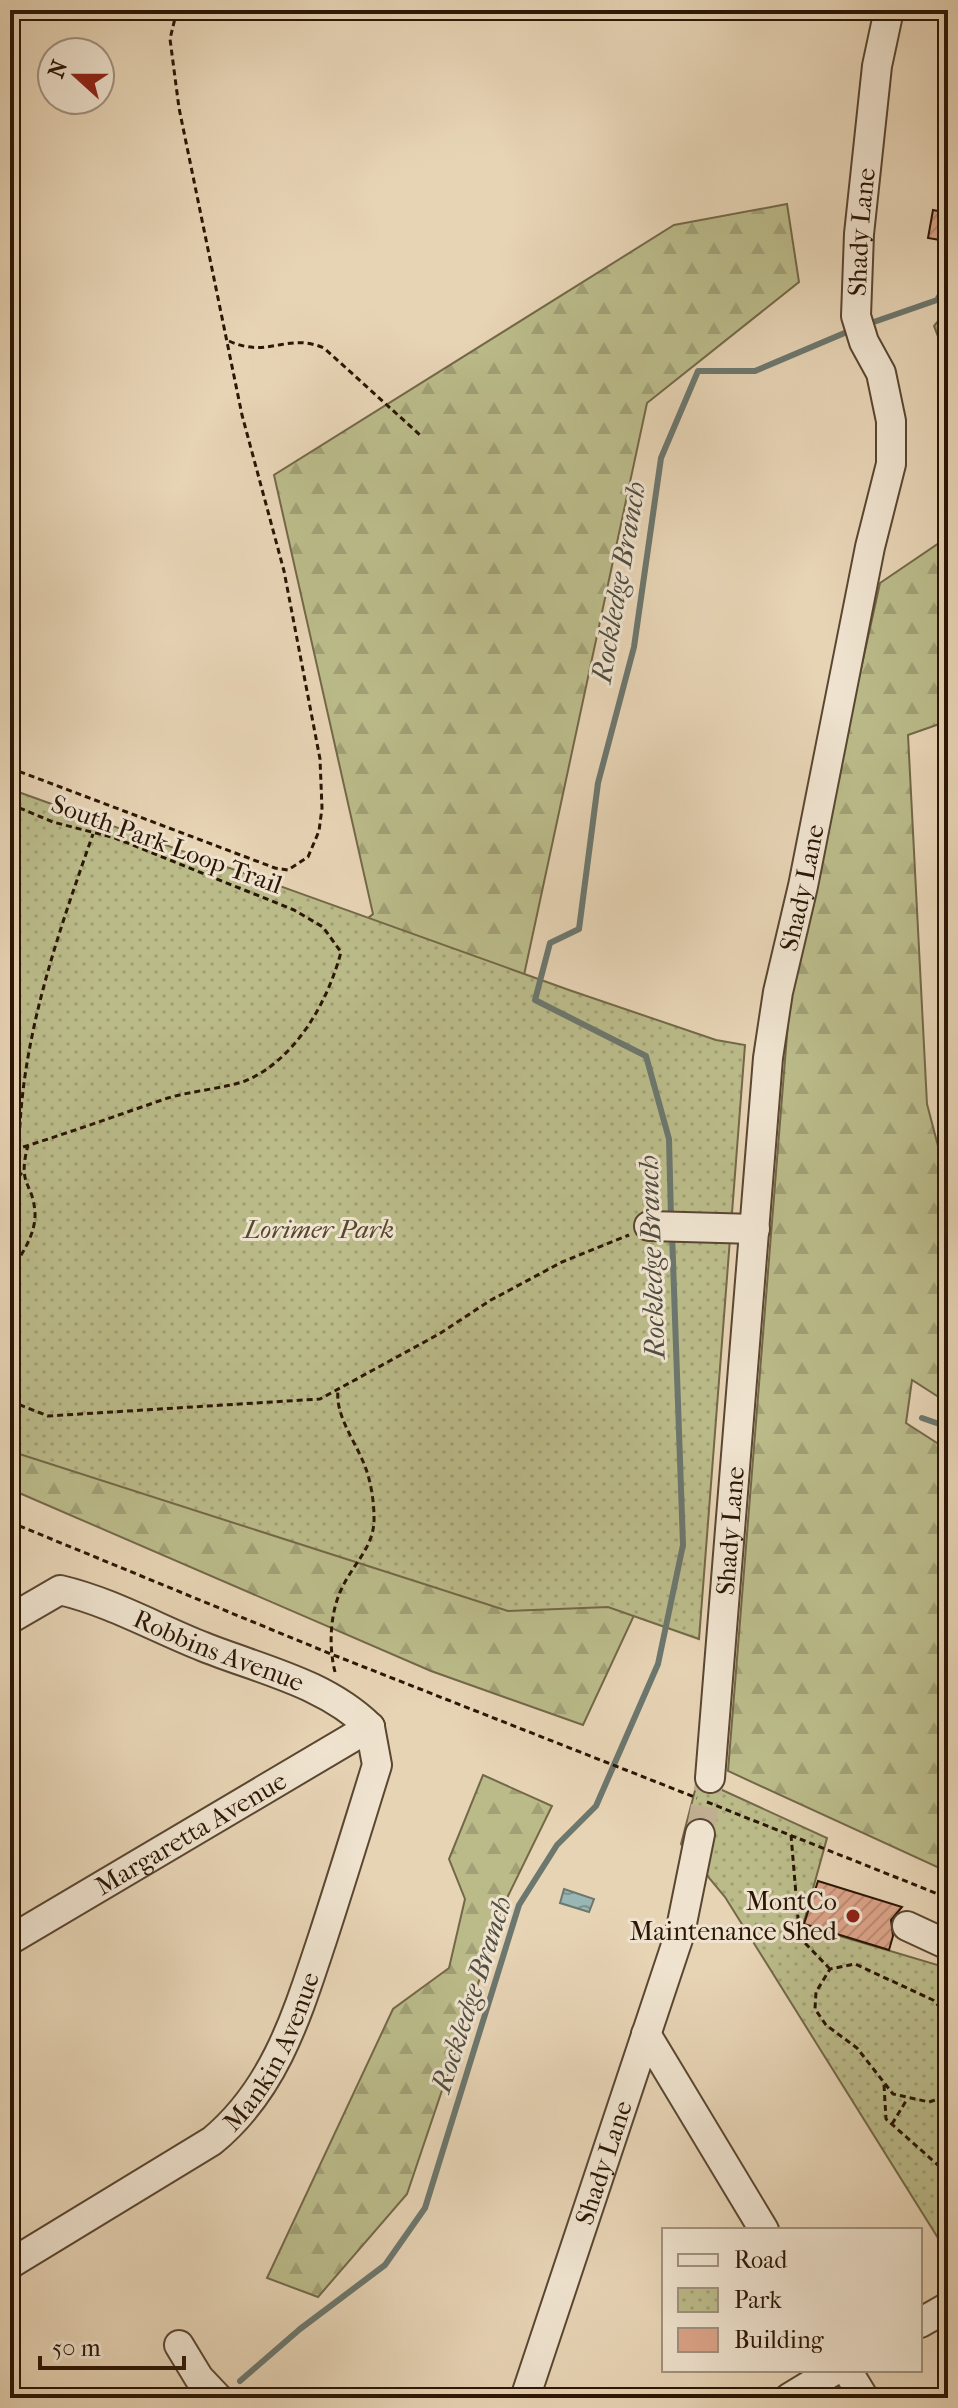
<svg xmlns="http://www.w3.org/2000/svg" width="958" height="2408" font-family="'IM FELL French Canon',serif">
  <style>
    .forest { fill: url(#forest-firs); stroke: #736848; stroke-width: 2 }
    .park { fill: url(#park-dots); stroke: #736848; stroke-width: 2 }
    .water { fill: url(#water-waves); stroke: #6c776e; stroke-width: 2 }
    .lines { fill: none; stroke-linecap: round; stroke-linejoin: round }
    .stream { stroke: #6c776e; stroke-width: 6 }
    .building { fill: url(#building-hatch); stroke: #2b1605; stroke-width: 2 }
    .minor-tunnel { stroke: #c1ae92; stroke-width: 28; stroke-dasharray: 28 14; stroke-linecap: butt }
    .minor-casing { stroke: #5a4631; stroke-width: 32 }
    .path { stroke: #2b1605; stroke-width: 3; stroke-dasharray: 6 4; stroke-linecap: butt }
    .minor { stroke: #efe3cf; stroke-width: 28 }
    .poi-dot { fill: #8f2418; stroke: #efe3cf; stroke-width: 3 }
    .labels { text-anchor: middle; stroke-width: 6; stroke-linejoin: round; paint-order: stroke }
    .street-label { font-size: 26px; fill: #2b1605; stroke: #efe3cf }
    .park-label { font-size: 26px; font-style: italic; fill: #56482d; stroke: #efe3cf }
    .poi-label { font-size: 26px; fill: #2b1605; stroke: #efe3cf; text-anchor: end }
    .water-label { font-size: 28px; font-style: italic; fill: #514e42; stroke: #efe3cf }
  </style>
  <defs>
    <pattern id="forest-firs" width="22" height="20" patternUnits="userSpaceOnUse" patternTransform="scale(2)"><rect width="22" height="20" fill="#bbbb8a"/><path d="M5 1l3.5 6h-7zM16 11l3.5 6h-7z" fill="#a1a076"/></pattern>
    <pattern id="park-dots" width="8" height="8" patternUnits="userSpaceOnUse" patternTransform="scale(2)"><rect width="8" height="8" fill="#bbbb8a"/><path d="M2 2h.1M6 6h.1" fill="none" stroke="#a1a076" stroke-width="1.8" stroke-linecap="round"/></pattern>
    <pattern id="water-waves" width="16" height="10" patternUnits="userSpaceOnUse" patternTransform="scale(2)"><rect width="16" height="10" fill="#98b7b4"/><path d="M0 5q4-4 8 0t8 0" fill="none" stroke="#7c9490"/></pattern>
    <pattern id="building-hatch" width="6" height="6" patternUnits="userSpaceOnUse" patternTransform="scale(2)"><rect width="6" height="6" fill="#dca489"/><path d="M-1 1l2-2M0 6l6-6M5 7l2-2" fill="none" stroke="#bd8c75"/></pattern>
  </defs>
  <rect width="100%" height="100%" fill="#e7d4b5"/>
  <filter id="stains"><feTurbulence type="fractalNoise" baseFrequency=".0025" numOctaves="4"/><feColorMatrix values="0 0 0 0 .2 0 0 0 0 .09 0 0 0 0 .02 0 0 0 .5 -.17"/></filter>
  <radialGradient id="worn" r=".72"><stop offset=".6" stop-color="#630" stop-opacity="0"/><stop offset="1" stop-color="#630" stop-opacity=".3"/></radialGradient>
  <path class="forest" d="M787,204L799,282L647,403L515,1017L657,1566L583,1725L431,1671L10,1489V1158L188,1062L373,914L274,475L674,225Z
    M948,309V363L934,326Z
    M948,537V721L908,735L927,1104L948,1184V1403L912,1380L906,1423L948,1450V1872L728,1771L791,985L880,583Z
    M483,1775L552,1806L507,1898L407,2194L318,2297L267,2278L393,2009L449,1968L465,1899L449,1859Z"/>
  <path class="park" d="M10,789L569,990L716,1040L745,1045L699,1639L608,1607L508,1611L10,1451Z
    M698,1779L827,1838L803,1925L941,1966L948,1976V2254L725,1897L681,1844Z"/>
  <path class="water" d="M564,1889L594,1899L589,1912L560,1903Z"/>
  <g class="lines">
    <path class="stream" d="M868,324L937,300L948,282
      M671,1217L669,1139L646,1056L535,1000L550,943L579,929L598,783L634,647L661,458L698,371H755L854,329
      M922,1418L948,1427
      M240,2381L300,2329L385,2265L425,2208L519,1905L557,1845L596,1806L658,1664L683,1545L672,1233"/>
  </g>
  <path class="building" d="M933,210L948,213L946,241L928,238Z
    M818,1881L902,1907L891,1920L893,1936L889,1950L804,1924Z"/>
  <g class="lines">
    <path class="minor-tunnel" d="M700,1834L710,1778"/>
    <g class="minor-casing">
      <g id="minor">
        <path d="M649,1226L755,1229"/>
        <path id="s1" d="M10,1619L60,1590C111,1602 156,1628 204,1647C262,1670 325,1683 370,1727"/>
        <path id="s2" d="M710,1778L768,1058L778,992L803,886L870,547L891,464V421L881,373L864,342L856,316L859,234L877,66L889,10"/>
        <path d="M907,1926L948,1945"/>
        <path id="s3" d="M10,1940L370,1727"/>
        <path d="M646,2034L764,2230"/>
        <path id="s4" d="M10,2264L212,2141C275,2089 297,2015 322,1940C341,1882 359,1823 377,1765L370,1727"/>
        <path d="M920,2323L948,2307"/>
        <path d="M179,2345L199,2378L218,2398"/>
        <path d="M847,2370L864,2398"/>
        <path id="s5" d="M525,2398L680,1933L700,1834"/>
        <path d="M789,2398L835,2370"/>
      </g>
    </g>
    <path class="path" d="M229,341C268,359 287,332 324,348L420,435
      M10,768L275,868L288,870L308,857L319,831L322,808L320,759L284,571L242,415L179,108L170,39L177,10
      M10,804L53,822L115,838L294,910L323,927L341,952C328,1001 296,1060 245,1081C226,1088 191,1091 168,1098C115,1116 63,1135 10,1151
      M19,1148C21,1038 57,937 93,834
      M10,1165L22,1175
      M10,1272C21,1256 36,1234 35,1213C33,1181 17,1187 28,1145
      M10,1401L48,1416L320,1399L439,1334L491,1300L562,1262L629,1235
      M10,1522L331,1654L697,1798
      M335,1672C328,1644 330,1608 345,1582C357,1560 375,1544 374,1517C374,1502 371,1483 366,1469C357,1443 335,1417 338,1390
      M707,1802L948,1898
      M791,1835L799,1930L804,1942L829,1968
      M939,1914L942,1895
      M948,2015L933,2000L855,1964L830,1969L816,1992L815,2009L826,2025L857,2048L893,2094L929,2102L948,2096
      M884,2085L886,2119L948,2174
      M892,2124L906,2101"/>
    <use href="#minor" class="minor"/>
  </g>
  <circle class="poi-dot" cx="853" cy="1916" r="8"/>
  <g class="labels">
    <g class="street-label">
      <text dy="9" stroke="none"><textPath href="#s2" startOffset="1568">Shady Lane</textPath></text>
      <text transform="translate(167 844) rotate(20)" y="9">South Park Loop Trail</text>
      <text dy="9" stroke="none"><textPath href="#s2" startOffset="896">Shady Lane</textPath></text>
      <text dy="9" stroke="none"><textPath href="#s2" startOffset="248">Shady Lane</textPath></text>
      <text dy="9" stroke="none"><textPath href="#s1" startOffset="228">Robbins Avenue</textPath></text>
      <text dy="9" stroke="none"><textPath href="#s3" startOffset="210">Margaretta Avenue</textPath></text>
      <text dy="9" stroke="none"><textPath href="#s4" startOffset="346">Mankin Avenue</textPath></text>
      <text dy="9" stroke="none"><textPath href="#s5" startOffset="248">Shady Lane</textPath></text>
    </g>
    <g class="park-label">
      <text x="319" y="1238">Lorimer Park</text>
    </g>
    <g class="poi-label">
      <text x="837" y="1910">MontCo<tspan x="837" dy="30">Maintenance Shed</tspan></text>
    </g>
    <g class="water-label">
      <text transform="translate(618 582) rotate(-80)" y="10">Rockledge Branch</text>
      <text transform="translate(651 1257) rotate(-92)" y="10">Rockledge Branch</text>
      <text transform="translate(471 1994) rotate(-72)" y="10">Rockledge Branch</text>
    </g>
  </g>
  <rect width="958" height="2408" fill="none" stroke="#e7d4b5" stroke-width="40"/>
  <rect x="12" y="12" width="934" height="2384" fill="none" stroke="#2b1605" stroke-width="4"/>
  <rect x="20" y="20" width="918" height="2368" fill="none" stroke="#2b1605" stroke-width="2"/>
  <rect x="662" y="2228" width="260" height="144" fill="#efe3cf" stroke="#a1917e" stroke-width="2"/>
  <rect x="678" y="2254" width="40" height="12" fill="#efe3cf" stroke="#a1917e" stroke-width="2"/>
  <text x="734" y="2268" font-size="24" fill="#2b1605">Road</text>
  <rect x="678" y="2288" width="40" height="24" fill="url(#park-dots)" stroke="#a1917e" stroke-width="2"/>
  <text x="734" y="2308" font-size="24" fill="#2b1605">Park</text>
  <rect x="678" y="2328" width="40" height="24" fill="#dca489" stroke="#a1917e" stroke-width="2"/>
  <text x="734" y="2348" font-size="24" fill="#2b1605">Building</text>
  <g transform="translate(76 76) rotate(291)"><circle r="38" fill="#efe3cf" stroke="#a1917e" stroke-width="2"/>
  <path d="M0-6L14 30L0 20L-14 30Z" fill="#8f2418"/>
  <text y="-12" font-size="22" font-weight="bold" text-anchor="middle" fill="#2b1605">N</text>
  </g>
  <path d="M40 2356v12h144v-12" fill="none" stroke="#2b1605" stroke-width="4"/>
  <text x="52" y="2356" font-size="24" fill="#2b1605" stroke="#efe3cf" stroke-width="6" paint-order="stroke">50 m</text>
  <rect width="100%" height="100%" filter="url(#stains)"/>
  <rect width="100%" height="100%" fill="url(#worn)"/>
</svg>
